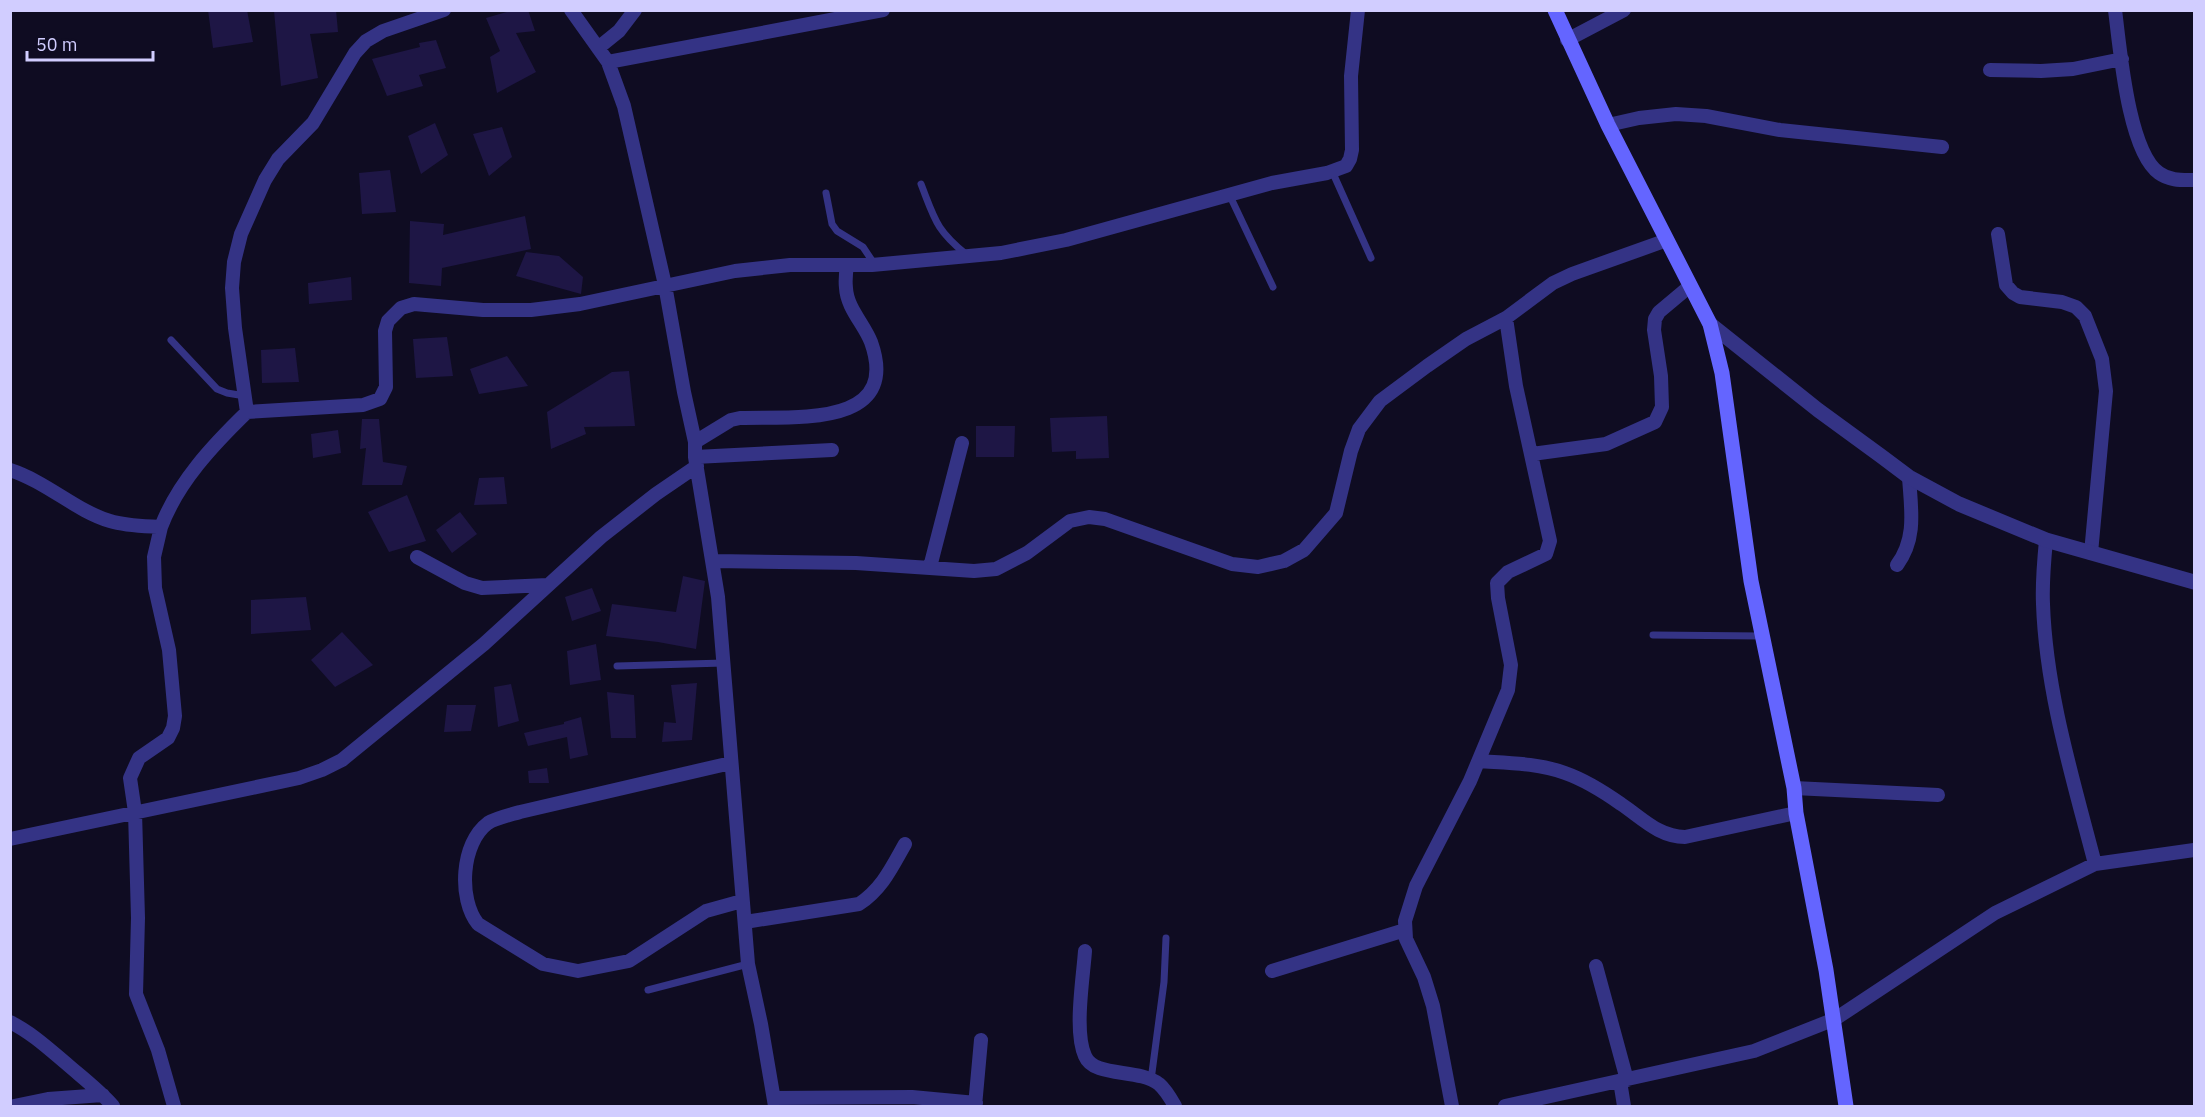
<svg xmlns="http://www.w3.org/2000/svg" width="2205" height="1117" font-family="'IBM Plex Sans',sans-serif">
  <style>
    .building { fill: #1e1645 }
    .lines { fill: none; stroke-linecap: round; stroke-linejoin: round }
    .service { stroke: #343385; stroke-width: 7 }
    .minor { stroke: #343385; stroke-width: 14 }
    .tertiary { stroke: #343385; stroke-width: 15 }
    .secondary { stroke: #6465ff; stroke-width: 15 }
  </style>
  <rect width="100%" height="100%" fill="#0f0c22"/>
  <path class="building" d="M208,10H247L253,42L213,48Z
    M336,10L338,32L310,34L318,78L281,86L274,11Z
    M513,10H528L535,31L516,33L536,72L497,93L490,57L500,51L486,18Z
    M436,40L446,68L419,75L423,86L387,96L372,59L420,47L419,43Z
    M435,123L448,155L421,174L408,136Z
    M502,127L512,157L489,176L473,134Z
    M390,170L396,212L362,214L359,173Z
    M525,216L531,249L442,268L441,286L409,283L410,221L444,224L443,235Z
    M526,252L559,256L583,277L581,294L516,276Z
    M351,277L352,300L309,304L308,283Z
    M447,337L453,376L416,378L413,339Z
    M295,348L299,382L262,383L261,350Z
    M507,356L528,386L479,394L470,369Z
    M629,371L635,426L584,427L586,434L551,449L547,412L612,372Z
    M1107,416L1109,458L1076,459V451L1052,452L1050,418Z
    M362,419H379L383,462L407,466L402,485H362L366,448L360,449Z
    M976,426H1015L1014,457H976Z
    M338,430L341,453L313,458L311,434Z
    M504,477L507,504L474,505L479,478Z
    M407,495L426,541L389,552L368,512Z
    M460,512L477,534L452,553L436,530Z
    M683,576L705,581L696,649L658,642L606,636L612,604L676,612Z
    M592,588L601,611L572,621L565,597Z
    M306,597L311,630L251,634V600Z
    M342,632L373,665L335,687L311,660Z
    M596,644L601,680L570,685L567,651Z
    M697,683L692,740L662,742L664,722L676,723L671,685Z
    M511,684L519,721L498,727L494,687Z
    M607,692L634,695L636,738H611Z
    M447,705H476L471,731L444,732Z
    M581,717L588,755L570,759L567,737L528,746L524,733L564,724V722Z
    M547,768L549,783H529L528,771Z"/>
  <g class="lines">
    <path class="service" d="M1332,171L1371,258
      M921,184C935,220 936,230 967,255
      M826,193L832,224L837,231L863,247L875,265
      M1230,196L1273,287
      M171,340L217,389L227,393L245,396
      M1653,635L1762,636
      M617,666L724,663
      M648,990L748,964
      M1151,1080L1164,982L1166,938"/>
    <path class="minor" d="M571,10L608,62L624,106L665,285L684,392L695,442V457L718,597L748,964L761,1024L775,1106
      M2115,10C2120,48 2128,151 2159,173C2170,181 2182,180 2194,180
      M1567,40L1624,10
      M598,48L619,31L635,10
      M608,62L883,10
      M1990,70L2041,71L2073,69L2122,59
      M1608,125L1639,118L1676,114L1706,116L1780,130L1942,147
      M1998,234L2006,285L2013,293L2020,297L2062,302L2076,307L2085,316L2102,359L2106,391L2091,553
      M247,412L235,328L232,288L234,262L241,234L265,180L278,159L313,123L355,53L366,41L383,31L444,10
      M695,442L731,420L740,418C792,416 902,429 871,342C864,324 847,308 846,288C845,280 846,272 847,265
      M1532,454L1606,444L1655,422L1662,407L1661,376L1654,330L1655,319L1659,312L1690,286
      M695,457L832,450
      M10,470C47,482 76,511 110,521C126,526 144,526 161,527C178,482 213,445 247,412L363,405L380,399L386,387L385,331L388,321L401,308L414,304L483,310H531L580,304L735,271L790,265H872L1001,253L1066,240L1272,183L1327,173L1346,166L1350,159L1352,150L1351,76L1358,10
      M161,527L154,557L155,588L169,650L175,716L173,728L168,738L139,758L130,778L135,812L138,918L136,994L158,1050L174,1106
      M417,557L465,583L482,588L548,585
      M714,561L856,563L974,571L996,569L1027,553L1070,521L1089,517L1105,519L1232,564L1258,567L1284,561L1304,550L1336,513L1351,451L1359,429L1380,401L1427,366L1466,339L1506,318L1553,283L1572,274L1667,240
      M1897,565C1917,538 1911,509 1909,477
      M930,567L962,443
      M1479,761C1507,763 1538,763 1565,773C1585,780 1604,792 1621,804C1642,818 1659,837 1685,837L1796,813
      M731,763L520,812C510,815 496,818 488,823C461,843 458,899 478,924L543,964L578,971L629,961L706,911L742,901
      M1794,788L1938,795
      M10,839L299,778L322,770L342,760L484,644L601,537L656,494L697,466
      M2095,864L2194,850
      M745,922L859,904C882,889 892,867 905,844
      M1085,951C1083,979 1074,1032 1085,1056C1094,1078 1138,1068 1159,1084C1165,1089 1171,1099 1175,1106
      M1596,966L1627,1080
      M1272,971L1405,930
      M10,1022C32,1033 49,1049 68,1065C83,1078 100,1091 113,1106
      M1620,1081L1624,1106
      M774,1098L912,1097L976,1103
      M14,1106L48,1099L103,1095
      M975,1106L981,1040
      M1452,1106L1433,1006L1424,977L1406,939L1405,921L1416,886L1470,781L1508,690L1511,665L1498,598L1497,583L1508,572L1546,554L1550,541L1516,386L1506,318
      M1505,1106L1754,1051L1835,1019L1995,913L2095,864C2073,779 2046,692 2043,604C2042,583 2044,561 2046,540"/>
    <path class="tertiary" d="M1710,324L1818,410L1881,456L1909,477L1959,504L2046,540L2194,582"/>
    <path class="secondary" d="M1555,10L1608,125L1710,324L1722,373L1751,581L1794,788L1796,813L1826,970L1846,1106"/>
  </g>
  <rect width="2205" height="1117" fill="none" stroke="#d1cdff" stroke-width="24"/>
  <path d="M27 51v9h126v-9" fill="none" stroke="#d1cdff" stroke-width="3"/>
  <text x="36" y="51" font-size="18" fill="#d1cdff" stroke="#0f0c22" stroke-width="4.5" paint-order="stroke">50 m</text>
</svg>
